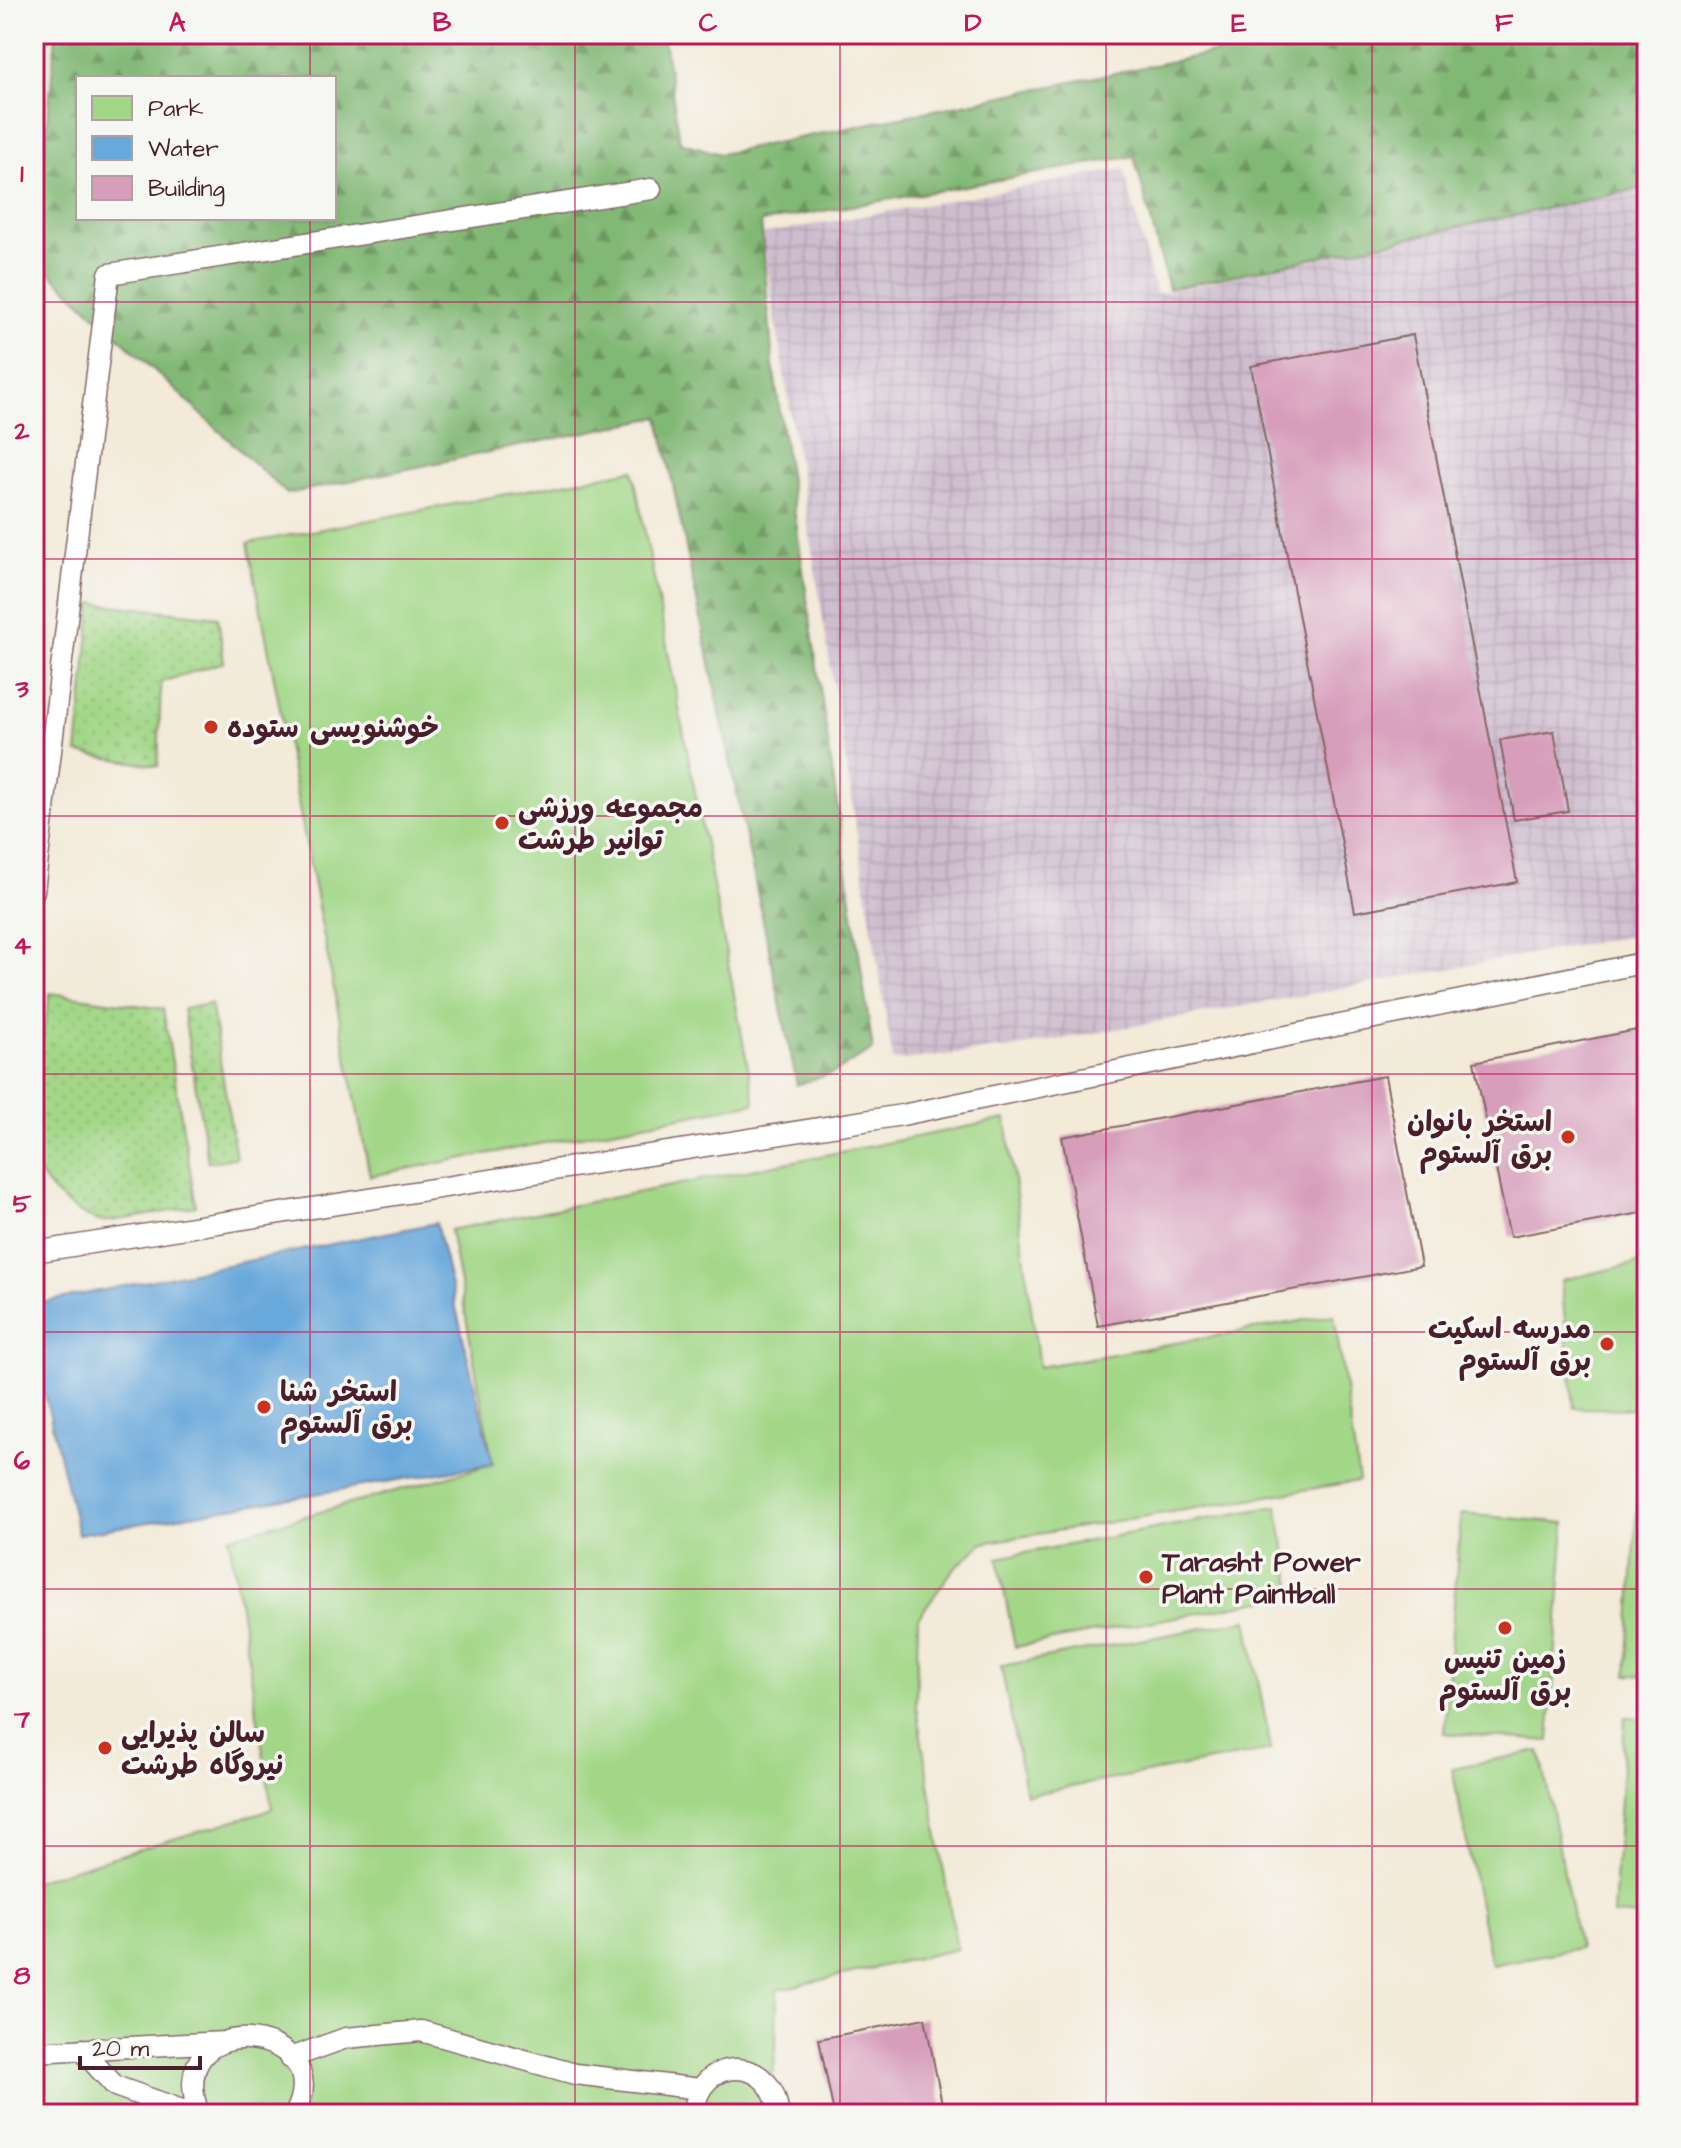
<svg xmlns="http://www.w3.org/2000/svg" width="1681" height="2148" font-family="'Architects Daughter','Playpen Sans Arabic',sans-serif">
  <style>
    .industrial { fill: url(#industrial-grid) }
    .grass { fill: url(#grass-dots); stroke: #767b59; stroke-width: 2 }
    .forest { fill: url(#forest-firs); stroke: #666c50; stroke-width: 2; fill-rule: evenodd }
    .park { fill: #a2d787; stroke: #767b59; stroke-width: 2 }
    .water { fill: #69a8db; stroke: #5a6483; stroke-width: 2 }
    .building { fill: #d79dbb }
    .lines { fill: none; stroke-linecap: round; stroke-linejoin: round }
    .service-casing { stroke: #856668; stroke-width: 23 }
    .service { stroke: #fff; stroke-width: 20 }
    .grid { fill: none; stroke: #c2185b; stroke-width: 2; stroke-opacity: 0.55 }
    .poi-dot { fill: #c8321e; stroke: #f6f6f2; stroke-width: 3 }
    .labels { text-anchor: middle; stroke-width: 7; stroke-linejoin: round; paint-order: stroke }
    .poi-label { font-size: 28px; font-weight: bold; fill: #4a1f2b; stroke: #f6f6f2; text-anchor: start }
    .neatline { fill: none; stroke: #c2185b; stroke-width: 3 }
    .grid-label { font-size: 26px; text-anchor: middle; font-weight: bold; fill: #c2185b }
  </style>
  <defs>
    <pattern id="industrial-grid" width="8" height="8" patternUnits="userSpaceOnUse" patternTransform="scale(2)"><rect width="8" height="8" fill="#cfbdcf"/><path d="M0 4h8M4 0v8" fill="none" stroke="#b3a2b2"/></pattern>
    <pattern id="grass-dots" width="8" height="8" patternUnits="userSpaceOnUse" patternTransform="scale(2)"><rect width="8" height="8" fill="#a2d787"/><path d="M2 2h.1M6 6h.1" fill="none" stroke="#8db875" stroke-width="1.8" stroke-linecap="round"/></pattern>
    <pattern id="forest-firs" width="22" height="20" patternUnits="userSpaceOnUse" patternTransform="scale(2)"><rect width="22" height="20" fill="#81b874"/><path d="M5 1l3.5 6h-7zM16 11l3.5 6h-7z" fill="#6c955f"/></pattern>
  </defs>
  <rect width="100%" height="100%" fill="#f6f6f2"/>
  <filter id="ink" filterUnits="userSpaceOnUse"><feTurbulence type="fractalNoise" baseFrequency=".0125" numOctaves="2"/><feDisplacementMap in="SourceGraphic" scale="16" xChannelSelector="R" yChannelSelector="G"/><feConvolveMatrix kernelMatrix="1 2 1 2 8 2 1 2 1" color-interpolation-filters="sRGB"/></filter>
  <filter id="wash" filterUnits="userSpaceOnUse"><feTurbulence type="fractalNoise" baseFrequency=".006" numOctaves="4" result="noise"/><feDisplacementMap in="SourceGraphic" scale="32" xChannelSelector="R" yChannelSelector="G"/><feGaussianBlur stdDeviation="1.8" result="paint"/><feColorMatrix in="noise" values="0 0 0 0 0 0 0 0 0 0 0 0 0 0 0 0 0 1.4 0 .05"/><feComposite in="paint" operator="in"/></filter>
  <g filter="url(#wash)">
    <rect width="100%" height="100%" fill="#f3ead8"/>
    <path class="industrial" d="M1124,169L1156,294L1647,187V933L1017,1047L893,1061L762,234Z"/>
    <path class="grass" d="M92,603L218,617L224,662L161,682L158,766L77,753Z
      M50,993L163,1009L196,1206C177,1209 113,1224 99,1221C78,1215 52,1195 41,1176C21,1141 44,1035 50,993Z
      M211,1004L236,1158L208,1162L183,1009Z"/>
    <path class="forest" d="M56,34H663L680,142L720,154L1305,34H1647V187L1169,289L1134,156L761,222L773,365L873,1050L833,1073L797,1085L659,417L287,494L34,258ZM78,78H334V218H78Z"/>
    <path class="park" d="M633,470L755,1103L370,1176L248,543Z
      M1006,1119L1039,1367L1334,1315L1359,1481L983,1543L953,1570L918,1618L916,1707L957,1949L777,1990L776,2049L768,2114H34V1881L272,1809L229,1537L493,1464L450,1230Z
      M1647,1261V1409L1574,1408L1561,1280Z
      M1639,1475L1647,1476V1676L1627,1675Z
      M1277,1506L1294,1595L1015,1647L998,1558Z
      M1461,1514L1565,1523L1549,1741L1444,1733Z
      M1247,1620L1271,1750L1026,1795L1001,1666Z
      M1625,1717L1647,1718V1917L1613,1915Z
      M1540,1751L1579,1948L1491,1965L1452,1768Z"/>
    <path class="water" d="M436,1223L493,1464L78,1534L34,1349V1304Z"/>
    <g id="blocks">
      <path class="building" d="M1413,335L1517,882L1355,912L1251,366Z
        M1554,731L1568,811L1514,820L1500,740Z
        M1647,1028V1212L1510,1237L1474,1062Z
        M1385,1076L1421,1266L1098,1326L1062,1137Z
        M925,2018L944,2114H834L819,2039Z"/>
    </g>
  </g>
  <g filter="url(#ink)">
    <use href="#blocks" fill-opacity="0" stroke="#856668" stroke-width="2"/>
    <g class="lines">
      <g class="service-casing">
        <path id="service" d="M34,891L109,274L651,189
          M34,1252L902,1115L1647,962
          M81,2049L115,2086L193,2114
          M34,2052L224,2042
          M290,2058L346,2038L421,2031L575,2074L700,2089
          M199,2114C159,2004 342,2024 295,2114
          M694,2114C697,2054 775,2054 778,2114"/>
      </g>
      <use href="#service" class="service"/>
    </g>
  </g>
  <path class="grid" d="M310,34V78M575,34V2114M840,34V2114M1106,34V2114M1372,34V2114M310,218V2114M34,302H1647M34,559H1647M34,816H1647M34,1074H1647M34,1332H1647M34,1589H1647M34,1846H1647"/>
  <g class="poi-dot">
    <circle cx="211" cy="727" r="8"/>
    <circle cx="502" cy="823" r="8"/>
    <circle cx="1568" cy="1137" r="8"/>
    <circle cx="1607" cy="1344" r="8"/>
    <circle cx="264" cy="1407" r="8"/>
    <circle cx="1146" cy="1577" r="8"/>
    <circle cx="1505" cy="1628" r="8"/>
    <circle cx="105" cy="1748" r="8"/>
  </g>
  <g class="labels">
    <g class="poi-label">
      <text x="227" y="737">خوشنویسی ستوده</text>
      <text x="518" y="817">مجموعه ورزشی<tspan x="518" dy="32">توانیر طرشت</tspan></text>
      <text x="1552" y="1131" text-anchor="end">استخر بانوان<tspan x="1552" dy="32">برق آلستوم</tspan></text>
      <text x="1591" y="1338" text-anchor="end">مدرسه اسکیت<tspan x="1591" dy="32">برق آلستوم</tspan></text>
      <text x="280" y="1401">استخر شنا<tspan x="280" dy="32">برق آلستوم</tspan></text>
      <text x="1162" y="1571">Tarasht Power<tspan x="1162" dy="32">Plant Paintball</tspan></text>
      <text x="1505" y="1668" text-anchor="middle">زمین تنیس<tspan x="1505" dy="32">برق آلستوم</tspan></text>
      <text x="121" y="1742">سالن پذیرایی<tspan x="121" dy="32">نیروگاه طرشت</tspan></text>
    </g>
  </g>
  <rect width="1681" height="2148" fill="none" stroke="#f6f6f2" stroke-width="88"/>
  <rect x="76" y="76" width="260" height="144" fill="#f6f6f2" stroke="#b1a0a2" stroke-width="2"/>
  <rect x="92" y="96" width="40" height="24" fill="#a2d787" stroke="#b1a0a2" stroke-width="2"/>
  <text x="148" y="116" font-size="24" fill="#4a1f2b">Park</text>
  <rect x="92" y="136" width="40" height="24" fill="#69a8db" stroke="#b1a0a2" stroke-width="2"/>
  <text x="148" y="156" font-size="24" fill="#4a1f2b">Water</text>
  <rect x="92" y="176" width="40" height="24" fill="#d79dbb" stroke="#b1a0a2" stroke-width="2"/>
  <text x="148" y="196" font-size="24" fill="#4a1f2b">Building</text>
  <path d="M80 2056v12h120v-12" fill="none" stroke="#4a1f2b" stroke-width="4"/>
  <text x="92" y="2056" font-size="24" fill="#4a1f2b" stroke="#f6f6f2" stroke-width="6" paint-order="stroke">20 m</text>
  <rect x="44" y="44" width="1593" height="2060" class="neatline"/>
  <g class="grid-label">
    <text x="177" y="31">A</text>
    <text x="442" y="31">B</text>
    <text x="708" y="31">C</text>
    <text x="973" y="31">D</text>
    <text x="1239" y="31">E</text>
    <text x="1504" y="31">F</text>
    <text x="22" y="182">1</text>
    <text x="22" y="439">2</text>
    <text x="22" y="697">3</text>
    <text x="22" y="954">4</text>
    <text x="22" y="1212">5</text>
    <text x="22" y="1469">6</text>
    <text x="22" y="1727">7</text>
    <text x="22" y="1984">8</text>
  </g>
</svg>
